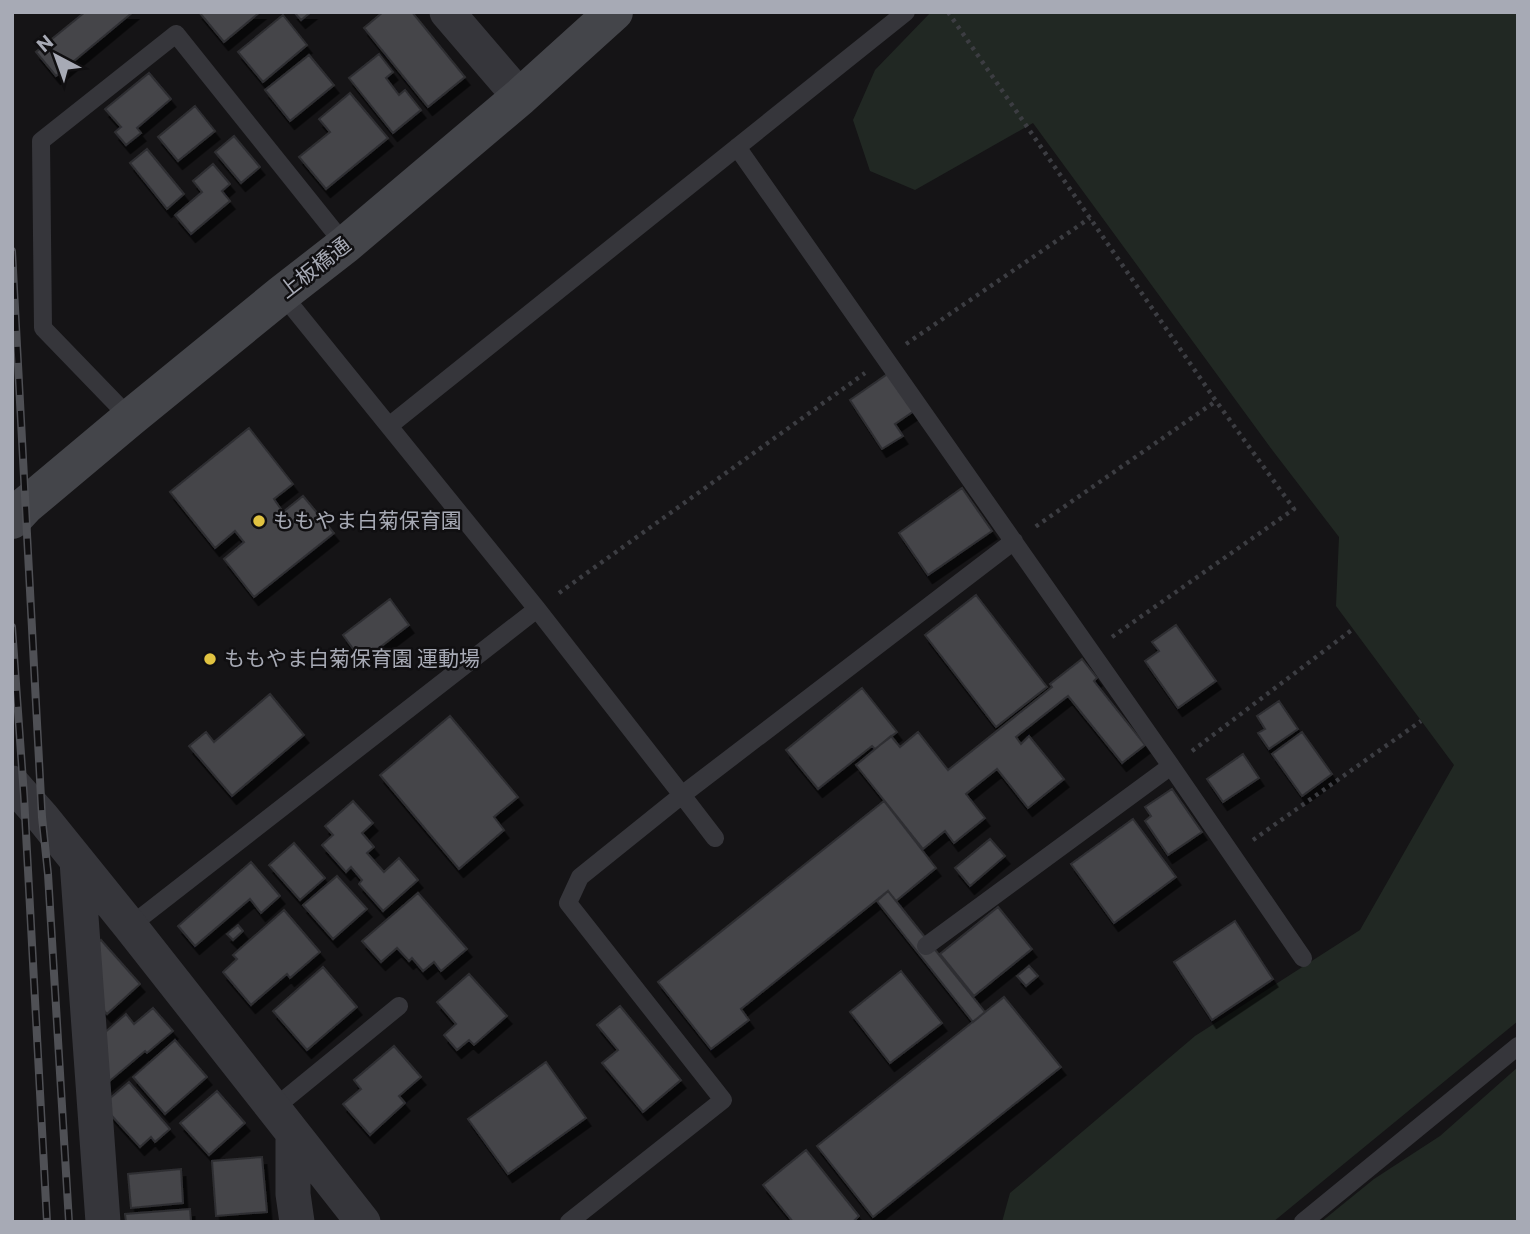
<svg xmlns="http://www.w3.org/2000/svg" width="1530" height="1234" font-family="Commissioner,'Noto Sans JP',sans-serif">
  <style>
    .green { fill: #212823 }
    .building { fill: #444449; stroke: #2f2f32; stroke-width: 2; filter: url(#shadow) }
    .lines { fill: none; stroke-linecap: round; stroke-linejoin: round }
    .path { stroke: #3c3d42; stroke-width: 4.5; stroke-dasharray: 3.5 5; stroke-linecap: butt }
    .lane { stroke: #36363b; stroke-width: 18 }
    .street { stroke: #36363b; stroke-width: 35 }
    .secondary { stroke: #44454a; stroke-width: 38 }
    .rail-casing { stroke: #4f5055; stroke-width: 8 }
    .rail { stroke: #100f11; stroke-width: 5; stroke-dasharray: 16; stroke-linecap: butt }
    .poi-dot { fill: #e1c341; stroke: #100f11; stroke-width: 2.5 }
    .labels { text-anchor: middle; stroke-width: 5; stroke-linejoin: round; paint-order: stroke }
    .street-label { font-size: 21px; fill: #a7aab5; stroke: #100f11 }
    .poi-label { font-size: 21px; fill: #a7aab5; stroke: #100f11; text-anchor: start }
  </style>
  <defs>
    <filter id="shadow"><feDropShadow dx="4.5" dy="8" stdDeviation="0" flood-color="#0009"/></filter>
  </defs>
  <rect width="100%" height="100%" fill="#151416"/>
  <path class="green" d="M931,12H1158L1159,14L1161,12H1518V1021L1273,1222H1002L1010,1193L1195,1036L1360,930L1454,765L1336,606L1339,537L1273,451L1033,123L915,190L870,171L853,120L875,70Z
    M1518,1067V1221L1321,1222L1374,1179L1440,1136Z"/>
  <path class="building" d="M85,12H133L56,76L36,52Z
    M199,12H260L224,42Z
    M294,12H311L301,20Z
    M383,12H412L465,77L428,107L364,28Z
    M283,15L307,45L263,82L238,52Z
    M379,54L393,72L386,78L399,95L405,90L421,110L393,133L349,78Z
    M309,55L334,85L290,121L265,90Z
    M149,73L171,99L137,128L141,133L126,145L115,132L121,127L105,109Z
    M350,93L388,138L326,189L299,157L330,132L319,119Z
    M195,106L215,131L178,161L158,137Z
    M234,136L260,167L241,183L215,152Z
    M147,149L184,194L167,209L130,163Z
    M213,164L230,184L222,191L230,201L191,234L175,215L202,192L193,181Z
    M889,373L914,411L895,424L903,436L882,449L850,400Z
    M249,428L293,484L274,499L283,512L303,496L334,533L254,597L224,559L244,542L235,531L215,548L170,492Z
    M962,488L992,531L928,575L899,533Z
    M976,595L1047,687L996,727L925,635Z
    M390,599L409,625L362,661L343,635Z
    M1176,625L1216,681L1178,708L1145,661L1159,651L1152,642Z
    M1082,659L1097,678L1094,681L1145,745L1122,763L1068,696L1016,737L1021,744L1029,736L1064,779L1028,808L997,769L966,794L985,818L954,843L945,831L923,849L856,765L891,736L900,747L918,732L948,770L1052,687L1050,684Z
    M862,688L897,732L875,749L872,746L818,789L786,750Z
    M270,694L304,735L232,796L189,746L206,732L214,742Z
    M1279,701L1298,729L1269,749L1258,733L1265,729L1257,716Z
    M450,716L518,797L494,817L504,830L459,869L380,775Z
    M1302,732L1332,774L1302,796L1272,754Z
    M1243,754L1259,778L1223,802L1207,779Z
    M1172,789L1202,832L1168,855L1145,821L1151,816L1145,807Z
    M353,801L373,823L362,833L374,847L367,853L384,872L399,858L418,880L383,911L359,884L362,880L351,867L346,872L322,845L333,835L325,826Z
    M884,801L936,868L896,901L888,891L741,1009L749,1020L711,1049L658,982Z
    M1133,819L1176,877L1114,923L1071,864Z
    M990,839L1005,856L970,886L955,868Z
    M294,843L325,878L300,900L269,865Z
    M251,862L280,896L261,913L250,899L195,946L178,926Z
    M337,876L367,909L333,939L303,905Z
    M888,891L985,1012L973,1022L877,901Z
    M418,893L467,949L441,971L434,962L423,971L412,958L409,961L397,948L381,962L362,941Z
    M998,907L1032,949L974,996L940,954Z
    M284,910L320,952L290,978L287,974L251,1005L223,972L237,959L233,955Z
    M1235,921L1273,979L1212,1020L1174,962Z
    M238,925L243,931L233,940L227,934Z
    M101,940L140,984L107,1014L93,999L86,954Z
    M1029,966L1038,976L1026,986L1017,976Z
    M323,967L357,1007L307,1050L273,1011Z
    M901,971L942,1023L890,1063L850,1012Z
    M469,974L507,1016L474,1045L469,1040L457,1050L444,1035L456,1024L437,1002Z
    M1004,997L1061,1067L873,1217L817,1146Z
    M620,1006L681,1080L643,1112L602,1063L618,1050L597,1025Z
    M153,1008L173,1031L147,1053L145,1051L99,1090L95,1041L126,1014L134,1024Z
    M175,1040L207,1077L165,1114L133,1077Z
    M394,1046L421,1077L399,1096L405,1103L370,1135L343,1104L361,1089L354,1080Z
    M546,1062L586,1118L508,1174L468,1119Z
    M129,1082L170,1129L155,1142L151,1137L140,1147L102,1105Z
    M217,1091L245,1123L209,1155L180,1123Z
    M806,1150L859,1216L853,1222H793L763,1185Z
    M262,1157L267,1212L216,1216L212,1161Z
    M181,1169L183,1203L131,1208L128,1174Z
    M190,1209L191,1222H126L125,1214Z"/>
  <g class="lines">
    <path class="path" d="M948,12L1216,401L1035,527
      M906,344L1090,218
      M559,593L865,373
      M1112,637L1294,509L1216,401
      M1192,751L1353,629
      M1253,840L1421,721"/>
    <path class="lane" d="M737,147L1171,766L926,946
      M282,294L537,609L682,795L580,877L568,903L723,1100L569,1222
      M130,418L43,328L41,141L176,34L345,245
      M389,426L906,12
      M1171,766L1303,958
      M715,838L682,795L1014,541
      M130,926L537,609
      M273,1109L399,1006
      M1303,1222L1518,1046"/>
    <path class="street" d="M447,12L520,97
      M12,783L42,817L130,926L363,1222
      M77,861L103,1222
      M293,1134V1194L297,1222"/>
    <path class="secondary" d="M12,520L25,506L130,418L282,294L345,245L520,97L614,12"/>
    <g class="rail-casing">
      <path id="rail" d="M12,251L42,817L48,874L69,1222
        M12,627L24,796L47,1222"/>
    </g>
    <use href="#rail" class="rail"/>
  </g>
  <g class="poi-dot">
    <circle cx="259" cy="521" r="7"/>
    <circle cx="210" cy="659" r="7"/>
  </g>
  <g class="labels">
    <g class="street-label">
      <text transform="translate(315 268) rotate(-38)" y="7">上板橋通</text>
    </g>
    <g class="poi-label">
      <text x="273" y="528">ももやま白菊保育園</text>
      <text x="224" y="666">ももやま白菊保育園 運動場</text>
    </g>
  </g>
  <rect width="1530" height="1234" fill="none" stroke="#a7aab5" stroke-width="28"/>
  <g transform="translate(56 56) rotate(319)" stroke="#100f11" stroke-width="5" paint-order="stroke">
  <path d="M0-5L12 26L0 18L-12 26Z" fill="#a7aab5"/>
  <text y="-10" font-size="19" font-weight="bold" text-anchor="middle" fill="#a7aab5">N</text>
  </g>
</svg>
